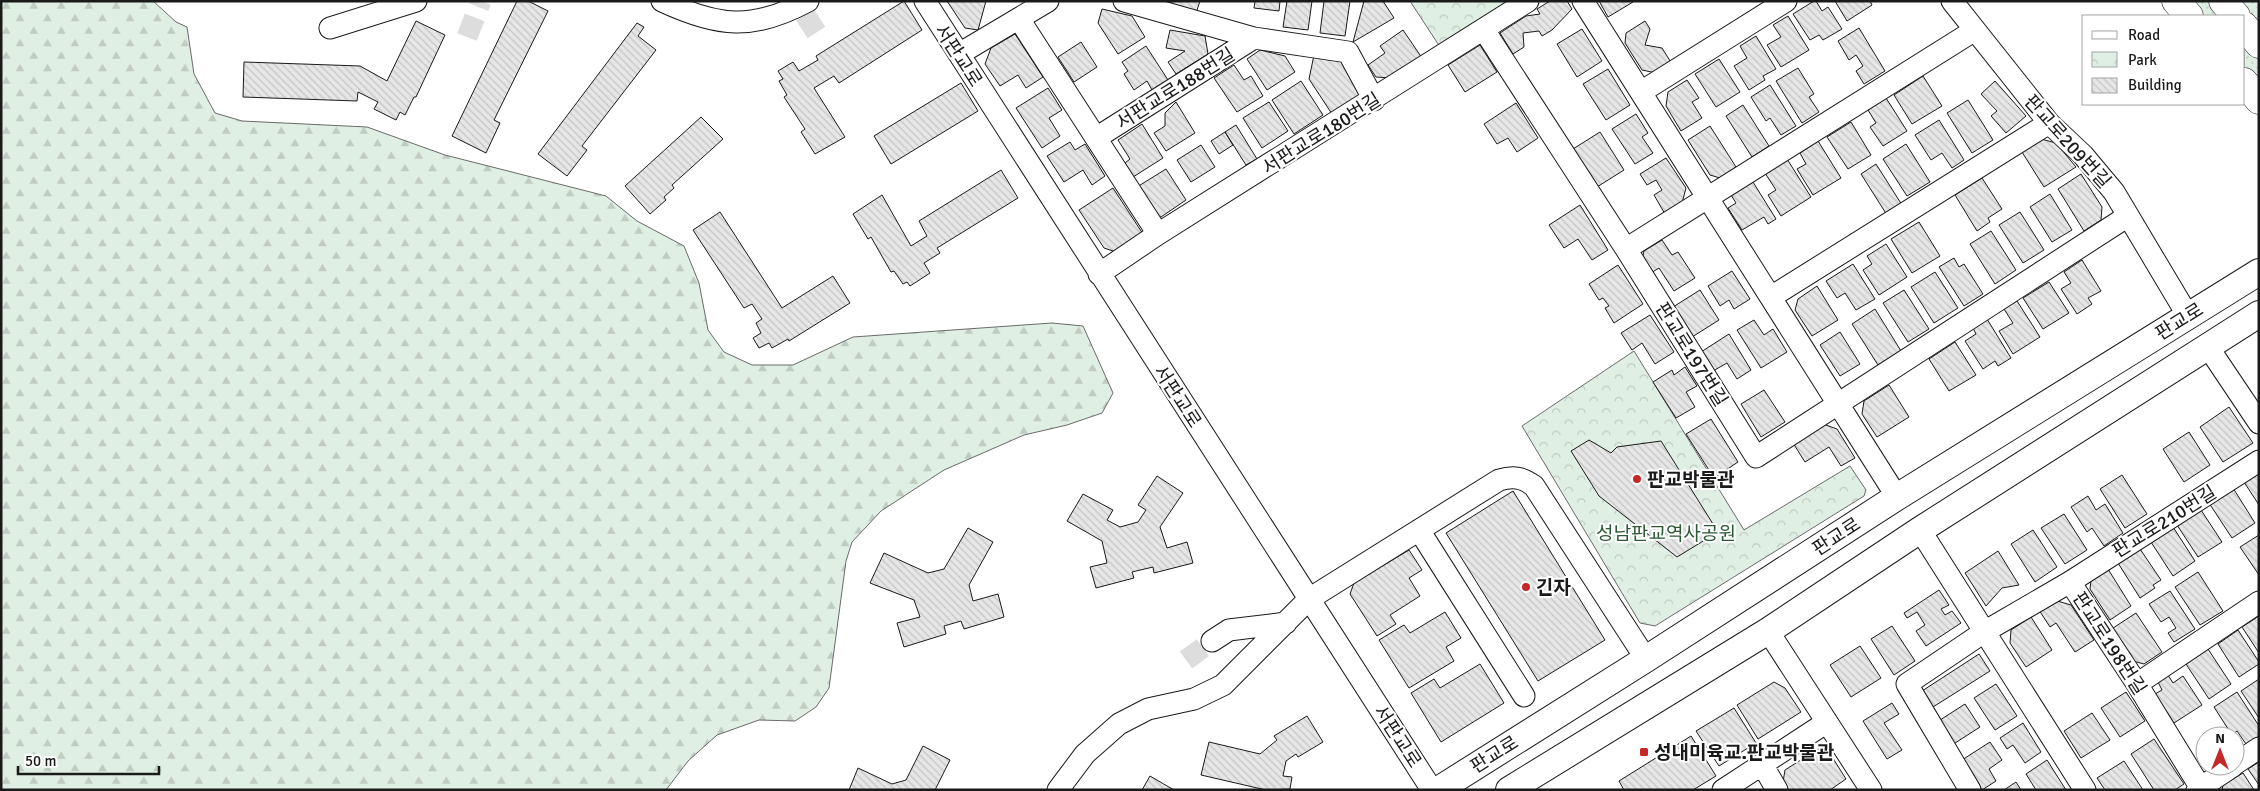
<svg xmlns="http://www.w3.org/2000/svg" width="2260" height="791" font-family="Signika,'Noto Sans KR',sans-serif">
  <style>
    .grass { fill: url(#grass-dots); stroke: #6a6a6a }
    .forest { fill: url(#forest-firs); stroke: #6a6a6a }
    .park { fill: url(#park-crowns); stroke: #6a6a6a }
    .building { fill: url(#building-back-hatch); stroke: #1a1a1a }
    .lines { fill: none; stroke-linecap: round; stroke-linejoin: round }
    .minor-tunnel { stroke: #ddd; stroke-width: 21; stroke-dasharray: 21 11; stroke-linecap: butt }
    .minor-casing { stroke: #1a1a1a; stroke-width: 23 }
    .major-casing { stroke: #1a1a1a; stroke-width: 28 }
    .highway-casing { stroke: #1a1a1a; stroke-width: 29 }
    .minor { stroke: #fff; stroke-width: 21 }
    .major { stroke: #fff; stroke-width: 26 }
    .highway { stroke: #fff; stroke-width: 28 }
    .poi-dot { fill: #c62828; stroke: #fff; stroke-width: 2 }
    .labels { text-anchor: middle; stroke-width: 4; stroke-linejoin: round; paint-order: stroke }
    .street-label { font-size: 19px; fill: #1a1a1a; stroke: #fff }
    .poi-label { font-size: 19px; font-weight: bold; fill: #1a1a1a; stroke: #fff; text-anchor: start }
    .park-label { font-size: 19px; fill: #2b5a34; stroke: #fff }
  </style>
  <defs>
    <pattern id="grass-dots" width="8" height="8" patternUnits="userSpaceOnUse" patternTransform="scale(1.25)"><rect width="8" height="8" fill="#e0efe3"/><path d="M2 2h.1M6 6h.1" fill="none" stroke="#c0ccc2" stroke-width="1.8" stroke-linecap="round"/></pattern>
    <pattern id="forest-firs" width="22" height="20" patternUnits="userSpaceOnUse" patternTransform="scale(1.25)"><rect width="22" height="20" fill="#e0efe3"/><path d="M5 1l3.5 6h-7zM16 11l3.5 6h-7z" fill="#c0ccc2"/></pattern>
    <pattern id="park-crowns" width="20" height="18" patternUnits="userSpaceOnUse" patternTransform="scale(1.25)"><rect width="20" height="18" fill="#e0efe3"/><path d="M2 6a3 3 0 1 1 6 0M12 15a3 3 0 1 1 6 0" fill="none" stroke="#c0ccc2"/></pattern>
    <pattern id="building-back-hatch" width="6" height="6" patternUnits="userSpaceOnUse" patternTransform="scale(1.25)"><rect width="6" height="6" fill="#e6e6e6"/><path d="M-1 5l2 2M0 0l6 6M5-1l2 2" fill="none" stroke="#c5c5c5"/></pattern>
  </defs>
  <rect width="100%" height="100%" fill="#fff"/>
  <path class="grass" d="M2176,1H2259V100L2244,82V16H2189Z"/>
  <path class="forest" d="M1,1H153L176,22L187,27L194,74L215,113L242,121L367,127L445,155L606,196L637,221L684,246L699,283L708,330L724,352L752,365H793L853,337L1052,323L1083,326L1113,393L1102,413L1067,425L1024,435L944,470L881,511L852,542L846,561L829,688L816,707L795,721L759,720L717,735L688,761L666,790H1Z"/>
  <path class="park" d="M1410,1H1511L1440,47Z
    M1634,351L1744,530L1850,466L1866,490L1864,496L1655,626L1640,623L1522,426Z"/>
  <path class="building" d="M517,1H528L548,11L494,120L500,123L486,153L452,136Z
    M904,1L922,30L839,83L834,76L814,88L845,137L815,154L801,132L805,129L784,97L787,95L779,81L783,79L778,71L793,62L799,71L818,60L816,56Z
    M947,1H986L978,30L965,28Z
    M1172,1H1200L1196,13L1171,6Z
    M1255,1H1280L1279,11L1254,8Z
    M1287,1H1312L1308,30L1283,27Z
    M1324,1H1350L1345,36L1320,33Z
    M1364,1H1383L1394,18L1353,42Z
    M1550,1H1567L1572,9L1552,30L1542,36L1539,31L1523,33L1524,47L1513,54L1500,33L1526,16L1540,14L1537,9Z
    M1599,1H1632L1633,2L1608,17Z
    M1814,1H1816L1822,11L1828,7L1842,29L1823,40L1819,35L1810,40L1793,14Z
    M1835,1H1870L1872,5L1847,21Z
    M1102,9L1132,16L1145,37L1118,54L1098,23Z
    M1788,16L1809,50L1781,67L1767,45L1781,37L1773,25Z
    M416,21L445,35L416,97H414L405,115L400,112L396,120L374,109L378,102L358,92L357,101L243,97L244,62L360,66L387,81Z
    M1645,21L1650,29L1645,45L1662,48L1672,64L1656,73L1642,70L1625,43L1626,33Z
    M637,23L644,27L638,36L656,50L582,146L587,150L567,176L538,154Z
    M1859,28L1885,71L1864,84L1856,71L1863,66L1856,55L1849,60L1838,41Z
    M1582,29L1602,61L1577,77L1557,44Z
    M1170,30L1205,36L1208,54L1176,74L1168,62L1185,51L1166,48Z
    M1403,30L1422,58L1391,78L1376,77L1368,65L1385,53L1380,46Z
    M1015,34L1043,77L1026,88L1018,75L1000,86L985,64L991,48Z
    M1756,36L1776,69L1763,76L1765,80L1749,90L1734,66L1747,58L1740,46Z
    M1081,42L1097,67L1074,82L1058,57Z
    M1480,45L1497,72L1465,92L1448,65Z
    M1146,46L1168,80L1152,90L1147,81L1134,90L1124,74L1128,71L1122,62Z
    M1260,50L1285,56L1295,72L1267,90L1247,59Z
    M1314,55L1340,59L1363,95L1332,114L1309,79Z
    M1719,59L1740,92L1716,107L1695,74Z
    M1234,65L1244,80L1251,76L1263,96L1237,112L1214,78Z
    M1798,68L1814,94L1809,97L1819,112L1802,123L1776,81Z
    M1608,69L1630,105L1606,120L1583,84Z
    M1923,76L1942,106L1912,124L1894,95Z
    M1687,80L1699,98L1692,102L1702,118L1681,131L1666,106L1668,92Z
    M1301,81L1323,115L1294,134L1272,100Z
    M1995,81L2026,116L2006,133L1991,116L1997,111L1981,94Z
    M961,83L978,111L891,164L874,136Z
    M1770,85L1796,126L1781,135L1770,118L1766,121L1751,97Z
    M1048,88L1062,110L1049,118L1060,136L1042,148L1016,108Z
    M1886,98L1907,131L1883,146L1870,127L1876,123L1868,110Z
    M1968,100L1993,140L1972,153L1947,113Z
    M1176,102L1195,133L1166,151L1154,133L1165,126V113Z
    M1269,102L1288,131L1262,148L1243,118Z
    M1516,103L1538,138L1517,152L1508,138L1497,144L1484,124Z
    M1743,105L1769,146L1752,157L1726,116Z
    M1636,114L1648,133L1642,137L1653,153L1635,164L1612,129Z
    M701,117L723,139L672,185L674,188L664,197L666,200L650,214L625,186Z
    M1939,120L1964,160L1952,168L1942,153L1931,160L1915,135Z
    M1851,122L1871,155L1848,169L1827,137Z
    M1142,124L1163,158L1133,177L1125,163L1130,159L1118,140Z
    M1236,125L1257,159L1246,165L1225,132Z
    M1710,126L1736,167L1720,178L1710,175L1688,140Z
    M1225,132L1233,145L1219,154L1211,141Z
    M1600,132L1624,170L1597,187L1573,149Z
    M2041,139L2056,143L2076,167L2044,187L2022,152Z
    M1818,141L1841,178L1813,195L1797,169L1806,164L1800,153Z
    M1070,142L1075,150L1085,144L1105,176L1092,185L1083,170L1064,182L1047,156Z
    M1906,144L1930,182L1907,196L1883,159Z
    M1201,145L1215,167L1191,182L1177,160Z
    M1666,158L1686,188L1682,203L1665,214L1654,195L1662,190L1656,180L1647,185L1640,174Z
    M1787,159L1811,197L1781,216L1768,195L1776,190L1765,173Z
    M1876,164L1902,205L1887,215L1861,174Z
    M1166,169L1186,200L1161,217H1156L1137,187Z
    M1001,170L1018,198L937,248L940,253L924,263L930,273L910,286L907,282L903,284L894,271L891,272L871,237L868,239L853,214L882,195L911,246L927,236L919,221Z
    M2081,174L2102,207L2101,220L2084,231L2058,189Z
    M1982,178L2002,209L1988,218L1990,222L1977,231L1955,195Z
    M1753,182L1776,219L1768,224L1764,217L1742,230L1728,208L1736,203L1731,195Z
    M1113,188L1143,234L1116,252L1104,248L1079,210Z
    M2050,194L2072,230L2052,242L2030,207Z
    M1580,205L1608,250L1592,260L1578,239L1564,248L1549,225Z
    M720,212L782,308L833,276L850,303L789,341L788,339L772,348L769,343L759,348L753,338L761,333L756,323L762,319L752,304L744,308L693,230Z
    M2020,212L2044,250L2023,263L1999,225Z
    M1919,222L1940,256L1912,273L1891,239Z
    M1991,231L2016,270L1995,284L1970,244Z
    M1662,240L1672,255L1678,252L1695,278L1674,291L1659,268L1651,273L1642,260L1644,251Z
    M1886,244L1907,277L1879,295L1863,270L1872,264L1867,256Z
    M1954,258L1959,267L1964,264L1983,294L1964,306L1939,267Z
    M2082,260L2101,291L2088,298L2092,304L2077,314L2061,289L2071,283L2064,272Z
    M1853,264L1875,299L1856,310L1845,293L1837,298L1826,281Z
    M1618,265L1643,304L1614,323L1605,308L1609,306L1603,298L1599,300L1589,284Z
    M1732,271L1750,299L1734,309L1729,300L1720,306L1708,286Z
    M1935,272L1958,308L1934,323L1911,287Z
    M2049,282L2069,313L2043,329L2023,298Z
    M1817,286L1838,320L1812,336L1795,310L1798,299Z
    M1700,290L1719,320L1692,337L1673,307Z
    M1904,290L1929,329L1908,342L1883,303Z
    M2017,301L2040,337L2013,354L1999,331L2013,323L2004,309Z
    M1875,309L1901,351L1878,365L1852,324Z
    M1650,315L1674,352L1655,364L1642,343L1632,350L1621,333Z
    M1987,319L2011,358L1998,366L1995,361L1983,369L1965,341L1976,334L1973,328Z
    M1754,320L1764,335L1773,329L1787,352L1761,368L1737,330Z
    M1840,332L1860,364L1840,376L1820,345Z
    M1729,334L1751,370L1737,379L1727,363L1713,371L1701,352Z
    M1955,342L1976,375L1949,391L1929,359Z
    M1685,367L1697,386L1686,392L1695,407L1676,418L1653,382L1672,370L1674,375Z
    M1889,385L1909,417L1877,437L1862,414L1864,401Z
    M1764,390L1785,422L1761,437L1741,404Z
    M2229,407L2253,443L2223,462L2200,427Z
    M1711,419L1738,462L1714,478L1686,434Z
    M1823,424L1837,429L1855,458L1841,466L1829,447L1805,462L1793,443Z
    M2189,432L2210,465L2184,482L2163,449Z
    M1589,440L1611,453L1617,447L1661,441L1718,532L1677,557L1599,496L1571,451Z
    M2259,473V505L2244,482Z
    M2122,475L2147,514L2125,528L2100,489Z
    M1157,476L1183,493L1160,527L1167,548L1187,542L1193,563L1154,573L1153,567L1132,572L1134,578L1096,588L1090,567L1107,563L1102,541L1067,521L1083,494L1113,510L1107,520L1120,527L1138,522L1146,510L1138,505Z
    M2233,488L2255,523L2232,538L2209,503Z
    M1513,491L1605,640L1538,681L1446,533Z
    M2088,496L2096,510L2105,504L2123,533L2104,546L2092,528L2087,532L2071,507Z
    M2201,510L2222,542L2198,557L2177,525Z
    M2064,514L2087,550L2065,564L2041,528Z
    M2173,527L2195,561L2173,576L2151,542Z
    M968,528L993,542L969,585L973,601L998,594L1004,617L964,629L961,621L944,626L946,634L904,647L897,623L920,617L914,600L870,583L884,553L928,573L944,569Z
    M2033,530L2057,567L2035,582L2011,544Z
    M2259,535V575L2240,547Z
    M2140,549L2161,580L2153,585L2155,588L2140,598L2118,563Z
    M1409,550L1422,570L1409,578L1420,596L1390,615L1396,624L1377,636L1350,594L1354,583Z
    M1998,551L2019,585L2002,588L1986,606L1965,573Z
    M2108,569L2131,606L2110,620L2090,589L2091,580Z
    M2198,572L2223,611L2200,625L2175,587Z
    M1939,590L1949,605L1941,609L1945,615L1952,611L1961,623L1926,646L1916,631L1925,625L1917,612L1907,618L1904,613Z
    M2170,591L2195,629L2174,642L2168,633L2176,628L2169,617L2161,622L2149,604Z
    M2054,600L2071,605L2094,640L2075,652L2056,623L2050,627L2039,610Z
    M1445,612L1461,638L1446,647L1454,661L1409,688L1379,640L1404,625L1410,633Z
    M2136,613L2162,652L2144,664L2129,660L2110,630Z
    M2259,616V653L2242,627Z
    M2031,617L2052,650L2026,667L2010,643L2011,630Z
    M1892,626L1915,661L1894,675L1871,639Z
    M2238,630L2259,662V664L2239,677L2218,644Z
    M1860,646L1881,678L1851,697L1830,665Z
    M2208,649L2231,684L2209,699L2186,664Z
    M1979,654L1990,671L1933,707L1922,691Z
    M1480,664L1504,703L1441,742L1411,693L1434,679L1440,688Z
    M2168,675L2173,683L2183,676L2202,705L2174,723L2155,694L2162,690L2158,682Z
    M2259,679V718L2241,691Z
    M1774,682L1785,688L1801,712L1758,739L1737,705Z
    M1996,684L2017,716L1995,730L1974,698Z
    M2126,692L2145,721L2120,737L2101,708Z
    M2237,692L2259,726V736L2246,744L2237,731L2232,735L2214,707Z
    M1892,703L1899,714L1884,723L1902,750L1887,759L1863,721Z
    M1965,704L1980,727L1952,745L1937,722Z
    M1734,708L1756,743L1719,766L1696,731Z
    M2092,713L2110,740L2081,758L2064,731Z
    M1307,716L1323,742L1298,757L1296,754L1286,761L1283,776L1292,777L1290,789L1266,790L1201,775L1209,742L1260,754L1277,740L1274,736Z
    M2023,723L2041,752L2025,763L2013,745L2007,749L2000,738Z
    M1691,736L1716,776L1693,790H1624L1619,781Z
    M2154,739L2184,784L2175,790H2154L2131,754Z
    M1990,742L2002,760L1989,769L1996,781L1982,790L1962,760Z
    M923,746L950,760L935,790H849L858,768L892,784L906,780Z
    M1818,749L1829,752L1846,779L1830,790H1788L1783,782L1785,770Z
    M2047,760L2066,790H2036L2026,774Z
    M2124,761L2143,790H2105L2097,778Z
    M2259,762V785L2248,769Z
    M2243,773L2254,790H2222L2223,785Z
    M1150,776L1174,790H1142Z
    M2016,782L2021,790H2004Z"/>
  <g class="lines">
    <path class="minor-tunnel" d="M805,15L820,38
      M467,37L481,1
      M1186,660L1212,641"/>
    <g class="minor-casing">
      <path id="minor" d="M662,1C718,27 753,31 808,1
        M925,1L1432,790
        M1124,1L1254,38L1348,52L1374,100
        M1583,1L1897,497
        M1952,1L2049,123L2083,155L2114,192L2188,316
        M1019,19L1158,234
        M330,28L416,1
        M1484,30L1626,249L1756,457L2128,216
        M959,54L1048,1
        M1641,92L1786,1
        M1096,138L1254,38
        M1626,249L1975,30
        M1099,274L1158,234L1528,1
        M1771,297L2049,123
        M2208,347L2259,423
        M1419,530L1524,696
        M1920,530L2085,790
        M2070,582L2137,684L2202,790
        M1768,631L1871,790
        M1212,641L1229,630L1286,623
        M2137,684L2259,602
        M1762,764L1777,790
        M2235,764L2259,748
        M1058,790L1085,754L1119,724L1148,709L1194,699L1223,685L1309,599L1499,480C1513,476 1522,477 1534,486L1646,659
        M1723,790L1827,722
        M1970,790L1907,684L1984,632L2070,582L2259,461
        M2197,790L2233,766"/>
    </g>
    <g class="major-casing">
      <path id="major" d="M1438,790L1646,659L1897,497L2259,272
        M1509,790L1768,631L1920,530L2259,314"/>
    </g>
    <g class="highway-casing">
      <path id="highway" d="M2176,1L2189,16
        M2223,1L2236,16
        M2244,26L2259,44
        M2244,82L2259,100"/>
    </g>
    <use href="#minor" class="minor"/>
    <use href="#major" class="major"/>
    <use href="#highway" class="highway"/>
  </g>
  <g class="poi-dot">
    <circle cx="1637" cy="479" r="5"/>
    <circle cx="1526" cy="587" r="5"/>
    <rect x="1639" y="747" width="10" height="10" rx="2.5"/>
  </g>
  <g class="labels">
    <g class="street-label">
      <text transform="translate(959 55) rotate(57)" y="7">서판교로</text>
      <text transform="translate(1175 88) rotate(-32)" y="7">서판교로188번길</text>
      <text transform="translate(1321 133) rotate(-32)" y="7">서판교로180번길</text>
      <text transform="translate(2068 141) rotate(48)" y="7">판교로209번길</text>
      <text transform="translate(2179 321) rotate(-32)" y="7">판교로</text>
      <text transform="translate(1692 354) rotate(58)" y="7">판교로197번길</text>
      <text transform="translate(1178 396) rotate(57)" y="7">서판교로</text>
      <text transform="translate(2164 521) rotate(-32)" y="7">판교로210번길</text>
      <text transform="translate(1836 536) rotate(-33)" y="7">판교로</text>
      <text transform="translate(2110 643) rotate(57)" y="7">판교로198번길</text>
      <text transform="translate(1398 736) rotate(57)" y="7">서판교로</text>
      <text transform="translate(1494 754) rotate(-32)" y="7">판교로</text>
    </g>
    <g class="poi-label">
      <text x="1647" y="486">판교박물관</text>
      <text x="1536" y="594">긴자</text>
      <text x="1654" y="759">성내미육교.판교박물관</text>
    </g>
    <g class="park-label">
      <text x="1666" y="540">성남판교역사공원</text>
    </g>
  </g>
  <rect width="2260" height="791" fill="none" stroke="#1a1a1a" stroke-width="5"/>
  <rect x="2082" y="15" width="162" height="90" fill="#ffffff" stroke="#a3a3a3"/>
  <rect x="2092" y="31" width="25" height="8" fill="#ffffff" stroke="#a3a3a3"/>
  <text x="2128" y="40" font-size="15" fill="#1a1a1a">Road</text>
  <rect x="2092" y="52" width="25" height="15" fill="url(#park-crowns)" stroke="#a3a3a3"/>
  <text x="2128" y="65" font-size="15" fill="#1a1a1a">Park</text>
  <rect x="2092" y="78" width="25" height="15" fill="url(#building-back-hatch)" stroke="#a3a3a3"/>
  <text x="2128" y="90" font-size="15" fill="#1a1a1a">Building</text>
  <g transform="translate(2220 751)"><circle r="24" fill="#ffffff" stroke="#a3a3a3"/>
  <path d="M0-4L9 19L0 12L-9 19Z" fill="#c62828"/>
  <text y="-8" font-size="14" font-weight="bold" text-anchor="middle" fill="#1a1a1a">N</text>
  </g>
  <path d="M18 766v8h141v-8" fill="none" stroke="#1a1a1a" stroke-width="2.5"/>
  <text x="25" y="766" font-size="15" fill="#1a1a1a" stroke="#ffffff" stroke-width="4" paint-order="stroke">50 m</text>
</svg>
